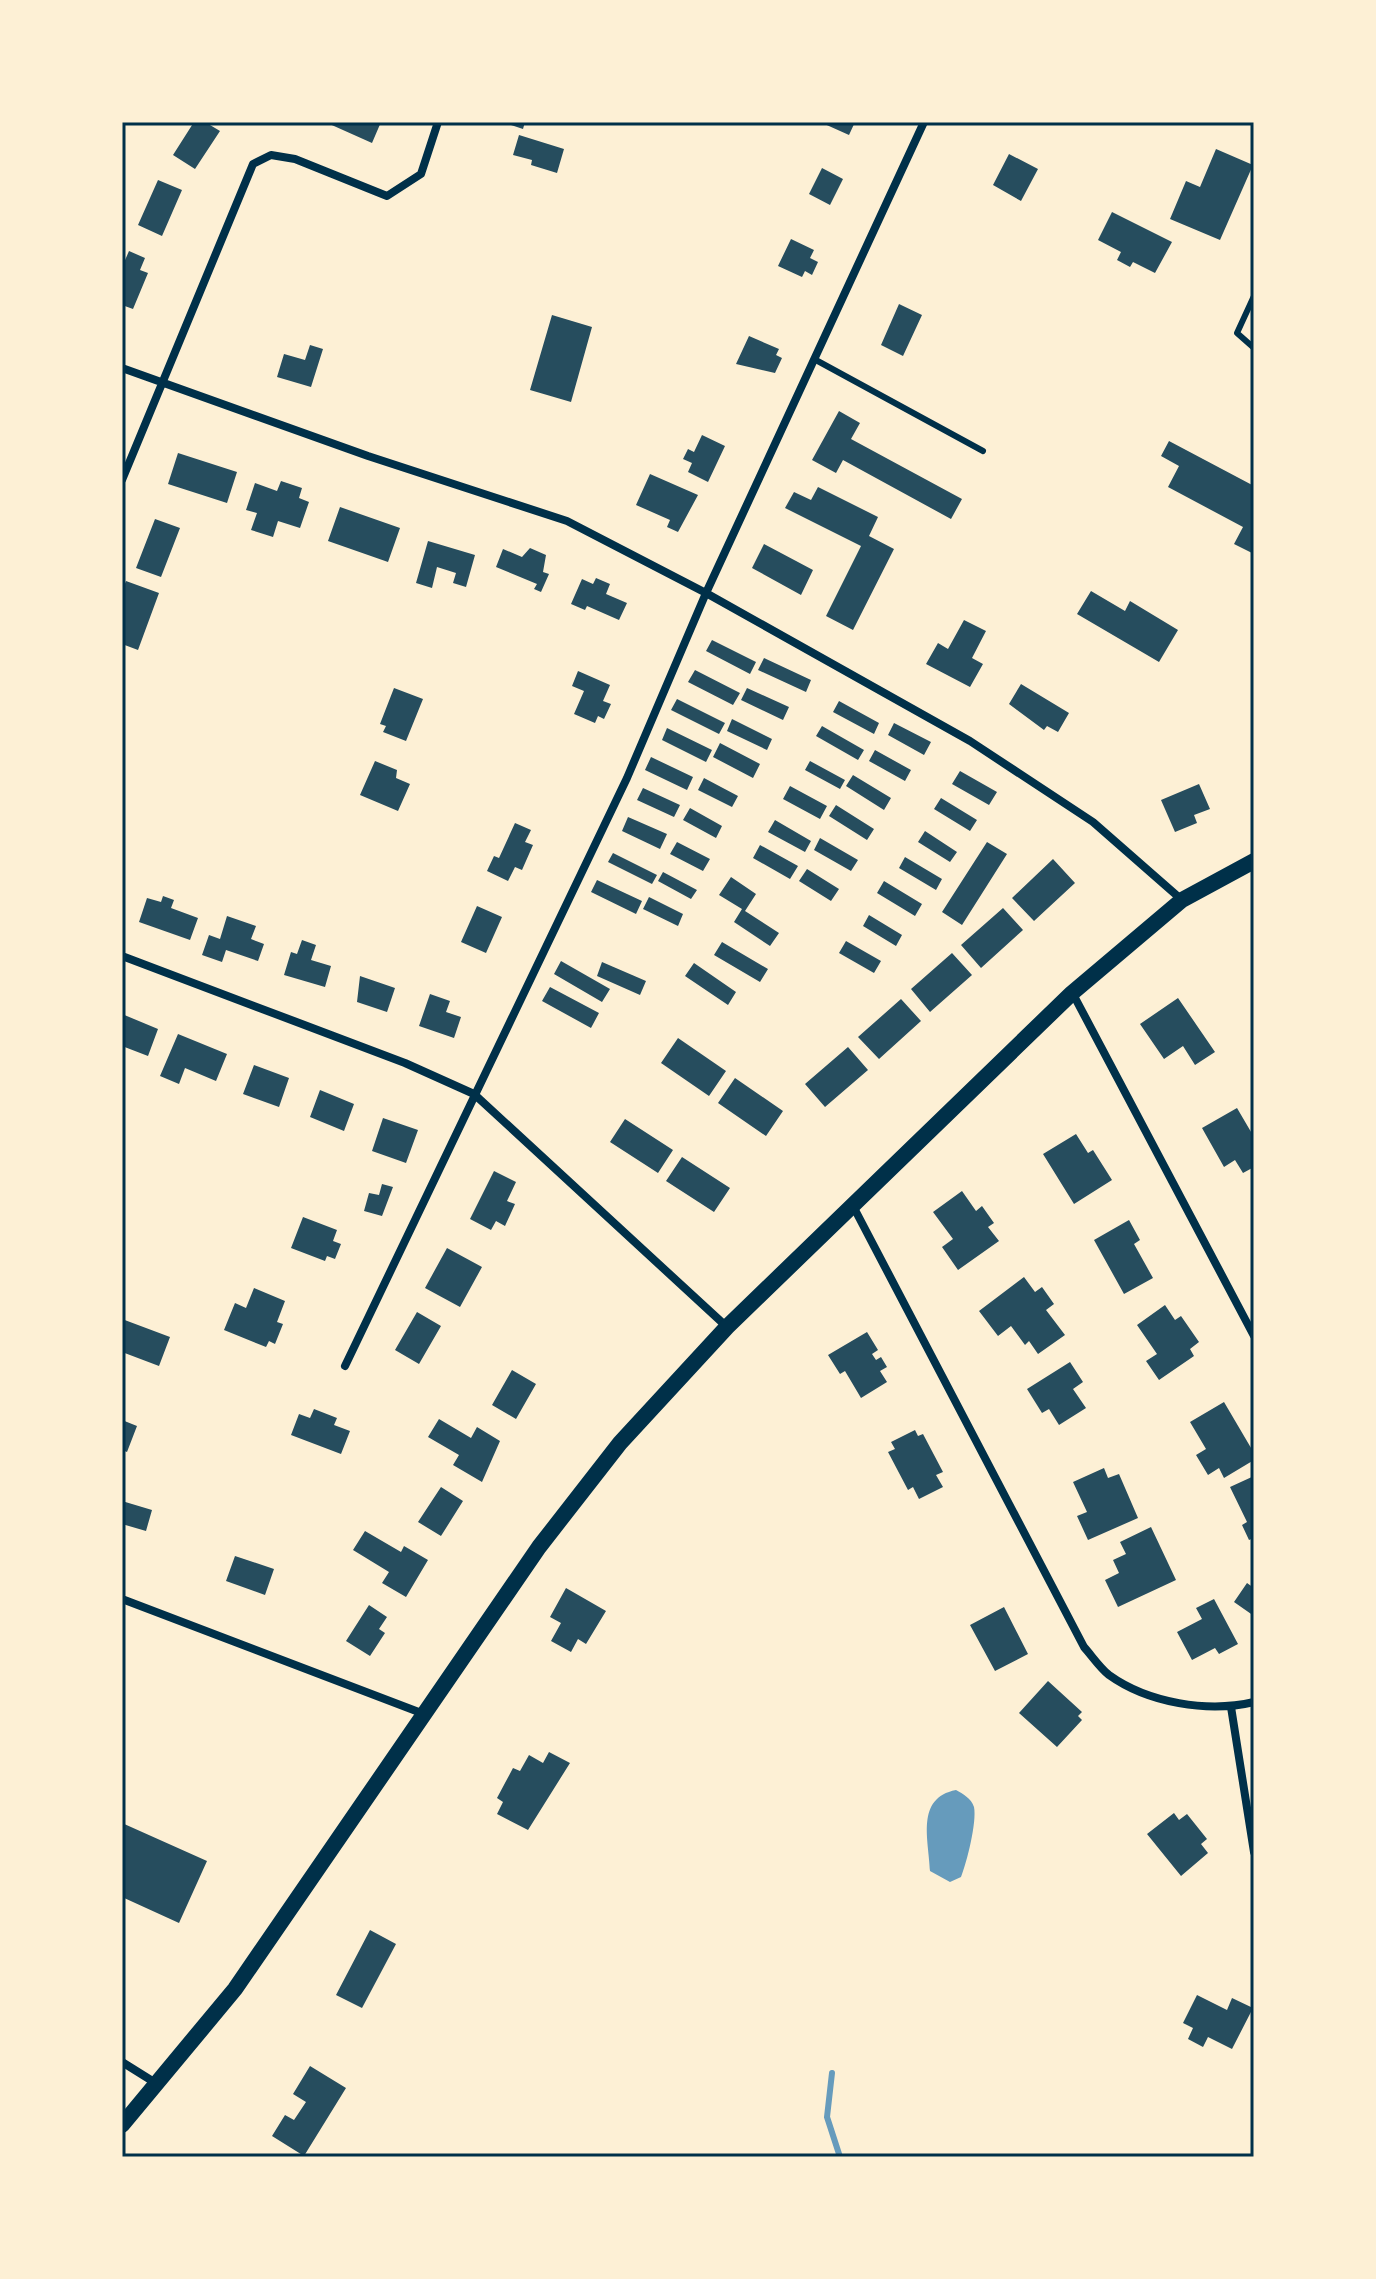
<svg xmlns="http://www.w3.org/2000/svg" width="1376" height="2279" font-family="'Archivo Narrow',sans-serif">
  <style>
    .water { fill: #669bbc }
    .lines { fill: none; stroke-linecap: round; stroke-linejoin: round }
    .stream { stroke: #669bbc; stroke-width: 6 }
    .building { fill: #264d5e }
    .service { stroke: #003049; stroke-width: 6 }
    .minor { stroke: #003049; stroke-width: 8 }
    .secondary { stroke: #003049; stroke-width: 16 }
    .neatline { fill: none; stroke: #003049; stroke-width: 3 }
  </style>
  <rect width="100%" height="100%" fill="#fdf0d5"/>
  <path class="water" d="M956,1790C963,1794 971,1798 974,1807C977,1822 967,1862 961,1877L950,1882L930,1871C929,1840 915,1798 956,1790Z"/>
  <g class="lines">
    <path class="stream" d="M832,2073L827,2117L840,2157"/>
  </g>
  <path class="building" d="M194,122H205L220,131L195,169L173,155Z
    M325,122H381L372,143Z
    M502,122H525L523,129Z
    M820,122H855L849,135Z
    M519,135L564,149L557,173L531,165L532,160L513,155Z
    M1216,149L1253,165L1220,240L1170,219L1186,181L1200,187Z
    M1009,154L1038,169L1021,201L993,185Z
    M822,168L843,179L830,205L809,194Z
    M158,180L182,190L162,236L138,225Z
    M1112,212L1172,242L1155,273L1133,262L1130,267L1117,260L1121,252L1098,240Z
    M791,239L814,250L810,258L818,262L812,275L805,271L802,277L778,266Z
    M129,251L145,258L140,270L148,273L133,309L122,305V267Z
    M899,304L922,315L903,356L881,345Z
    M552,315L592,327L571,402L530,390Z
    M749,336L779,349L776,355L782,358L775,373L736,364Z
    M310,345L323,349L311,387L277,377L284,354L305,360Z
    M839,411L860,423L851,439L962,499L951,519L843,460L836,473L812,460Z
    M702,435L725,446L708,482L688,472L692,463L683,459L688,449L694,452Z
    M1169,441L1254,486V554L1234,544L1243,527L1168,487L1179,466L1161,456Z
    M178,453L237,472L227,503L168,484Z
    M650,474L698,495L678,532L667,527L670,520L636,505Z
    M281,481L302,488L299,498L309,502L300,528L278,521L273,537L251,530L257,513L246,510L255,483L277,491Z
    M818,487L878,517L869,536L894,549L853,630L826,616L861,546L785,508L794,492L811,500Z
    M340,507L400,528L388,562L328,541Z
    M155,519L180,528L161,577L136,568Z
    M428,541L475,555L466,587L453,583L456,573L437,567L432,588L416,583Z
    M764,544L813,570L801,595L752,568Z
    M530,548L546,555L543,572L549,574L541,592L534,589L537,584L496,567L503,549L522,557Z
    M596,578L610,584L606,594L627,603L619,620L587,606L585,610L571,604L582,579L593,584Z
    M126,581L159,593L138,650L122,644V591Z
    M1091,591L1125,611L1130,601L1178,630L1159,662L1077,614Z
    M964,620L986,631L972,658L983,664L970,687L926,664L938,643L948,649Z
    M712,640L756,662L750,674L706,651Z
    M764,658L811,680L806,692L758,670Z
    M695,670L740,693L733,705L688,682Z
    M578,671L610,685L603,701L611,704L604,719L598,716L595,723L574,714L584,691L572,686Z
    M1021,684L1069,713L1058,732L1047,726L1044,730L1009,704Z
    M394,688L423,699L406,741L383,732L386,726L380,724Z
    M747,688L789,707L783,720L741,700Z
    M677,699L725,723L719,734L671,710Z
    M839,701L879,723L874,734L833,712Z
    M732,719L772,739L767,750L727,731Z
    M894,723L931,742L924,755L888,735Z
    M822,726L864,750L858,760L816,736Z
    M667,728L712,750L706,762L662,740Z
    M720,743L760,764L753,778L713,757Z
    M875,750L911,770L905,781L869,761Z
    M651,757L693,777L687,790L645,770Z
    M375,761L397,770L396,778L410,784L398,811L360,795Z
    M810,761L845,780L840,789L805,770Z
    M960,771L997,792L989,805L952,784Z
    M853,775L891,798L884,810L846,786Z
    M704,778L738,796L732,807L698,790Z
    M1199,784L1210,809L1194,815L1197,823L1175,832L1161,800Z
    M790,786L827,806L820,819L783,799Z
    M643,788L680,805L674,817L637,800Z
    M941,798L977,820L970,831L934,809Z
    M836,805L874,829L867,840L829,816Z
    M690,808L722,826L716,838L683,820Z
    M628,817L667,834L660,849L622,831Z
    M775,820L811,841L805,852L768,832Z
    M515,823L531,830L525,842L533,845L522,870L515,867L508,881L487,871L494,856L499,858Z
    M925,831L957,852L950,862L918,842Z
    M820,838L858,860L851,871L814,850Z
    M677,842L710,859L703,871L670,854Z
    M987,842L1007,854L962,925L942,912Z
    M760,845L798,866L790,879L753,858Z
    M613,853L657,875L652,884L608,862Z
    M905,857L942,879L936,890L899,868Z
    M1053,859L1075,883L1034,921L1012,898Z
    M807,869L839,889L831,901L799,881Z
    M663,872L697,890L691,899L658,881Z
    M731,877L756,894L745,911L779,933L770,946L734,922L742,909L719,895Z
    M597,880L642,901L636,914L591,892Z
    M884,881L922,904L915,916L877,893Z
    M163,896L174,900L171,908L198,918L190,940L139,922L147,898L161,902Z
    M649,897L683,914L678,926L643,909Z
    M477,906L502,917L486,953L461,942Z
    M1003,908L1023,930L981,968L961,945Z
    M869,915L902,935L896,946L863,926Z
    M227,916L256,926L251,939L264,944L258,961L226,950L222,962L202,955L209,935L220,939Z
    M302,940L316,945L311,960L331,966L325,987L284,975L291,952L297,954Z
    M846,941L881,961L874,973L839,953Z
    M722,942L768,969L760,982L714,955Z
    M952,953L972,975L930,1012L911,989Z
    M561,961L610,989L602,1002L554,974Z
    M602,962L646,981L640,995L597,976Z
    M694,963L736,992L728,1005L685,976Z
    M360,976L395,988L387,1012L357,1002Z
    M550,987L599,1013L591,1028L542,1001Z
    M430,994L450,1001L446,1012L461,1017L454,1038L419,1026Z
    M1178,998L1215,1052L1195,1065L1183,1046L1164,1059L1140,1024Z
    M901,999L921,1021L879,1059L858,1037Z
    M122,1014L158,1029L148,1056L122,1046Z
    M178,1034L227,1054L216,1081L185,1068L179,1084L160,1076Z
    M678,1038L726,1071L709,1096L661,1063Z
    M848,1047L868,1070L825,1107L805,1084Z
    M254,1065L289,1078L279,1107L243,1094Z
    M735,1078L783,1111L766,1136L718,1103Z
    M320,1090L354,1104L344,1131L310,1117Z
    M1237,1108L1254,1137V1167L1243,1173L1235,1160L1224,1167L1202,1128Z
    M383,1118L418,1130L406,1163L372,1151Z
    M625,1119L673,1150L658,1173L610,1142Z
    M1076,1134L1088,1153L1093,1150L1112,1180L1074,1204L1043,1154Z
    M682,1157L730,1188L714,1212L666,1181Z
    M494,1171L516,1182L507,1201L515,1204L505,1226L496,1221L491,1230L470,1219Z
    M382,1184L393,1187L382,1216L364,1211L369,1193L379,1195Z
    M962,1191L976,1211L982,1206L994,1223L988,1227L999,1241L958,1270L942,1247L953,1239L933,1212Z
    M303,1217L337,1230L333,1241L341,1244L335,1259L327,1256L325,1261L291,1248Z
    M1129,1220L1140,1240L1134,1244L1153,1278L1124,1294L1094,1240Z
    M447,1248L482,1267L460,1307L425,1288Z
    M1024,1277L1035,1292L1042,1287L1054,1304L1046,1310L1065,1335L1038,1354L1029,1341L1025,1345L1011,1326L998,1336L979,1311Z
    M254,1288L285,1301L277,1322L283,1324L275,1344L269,1341L266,1347L224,1330L235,1303L246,1308Z
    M1165,1305L1175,1320L1181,1316L1199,1342L1190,1349L1194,1356L1159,1380L1146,1361L1157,1354L1137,1325Z
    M417,1312L441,1326L419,1364L395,1350Z
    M122,1319L170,1337L159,1366L122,1352Z
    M867,1332L878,1350L872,1354L876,1360L881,1357L887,1367L880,1371L887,1382L861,1398L845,1371L840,1374L828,1355Z
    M1070,1362L1083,1382L1073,1389L1086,1408L1059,1425L1049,1409L1042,1413L1027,1389Z
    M512,1370L536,1384L516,1419L492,1405Z
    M1224,1402L1254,1453V1460L1224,1478L1219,1468L1208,1475L1196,1455L1206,1449L1190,1422Z
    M314,1409L337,1418L334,1425L350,1431L341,1454L291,1435L299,1414L310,1418Z
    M439,1419L471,1438L477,1427L500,1441L482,1482L453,1465L459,1455L428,1437Z
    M122,1420L137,1426L127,1452L122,1450Z
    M915,1430L918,1436L923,1434L943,1472L936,1475L943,1487L919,1499L913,1487L908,1490L888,1452L895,1449L891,1442Z
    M1104,1468L1108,1478L1119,1474L1138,1518L1088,1540L1077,1516L1087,1512L1073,1482Z
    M1254,1476V1538L1249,1540L1242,1525L1247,1522L1230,1487Z
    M441,1487L463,1501L441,1536L418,1522Z
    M122,1501L152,1510L146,1531L122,1524Z
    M1151,1527L1176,1580L1118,1607L1105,1580L1119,1573L1113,1560L1126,1554L1120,1542Z
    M365,1531L401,1552L404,1546L428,1560L406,1597L382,1583L389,1572L353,1550Z
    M235,1556L274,1569L265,1595L226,1581Z
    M1247,1583L1254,1588V1616L1234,1602Z
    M566,1588L606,1611L586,1644L578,1639L571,1652L551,1641L561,1623L550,1617Z
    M1214,1599L1238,1644L1219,1654L1215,1648L1192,1660L1177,1632L1202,1619L1196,1608Z
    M369,1605L387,1617L379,1629L385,1633L370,1656L346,1641Z
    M1004,1607L1028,1654L995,1671L970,1625Z
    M1048,1681L1082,1712L1078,1716L1082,1720L1057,1747L1019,1713Z
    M549,1752L570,1763L528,1830L497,1814L503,1802L497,1798L513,1768L520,1771L529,1755L543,1763Z
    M1174,1813L1179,1820L1187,1814L1207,1839L1201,1844L1208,1853L1181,1876L1147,1834Z
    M122,1823L207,1861L179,1923L122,1897Z
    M370,1930L396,1944L362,2008L336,1995Z
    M1197,1995L1227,2010L1232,1998L1253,2008L1232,2049L1208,2037L1203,2047L1188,2039L1193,2028L1183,2023Z
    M310,2066L346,2088L304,2156L272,2136L285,2115L294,2120L306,2102L293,2094Z"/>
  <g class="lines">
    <path class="service" d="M1254,296L1237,333L1254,348
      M814,359L983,451"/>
    <path class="minor" d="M122,368L368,456L567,521L706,593L970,741L1093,822L1182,900
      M122,480L253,164L271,155L295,159L387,196L421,174L438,122
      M122,956L405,1063L474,1094L727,1327
      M1073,994L1254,1336
      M853,1206L1084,1647C1092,1656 1100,1668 1109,1675C1148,1703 1208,1713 1254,1702
      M345,1366L627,778L706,593L924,122
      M122,1599L424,1714
      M1231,1707L1254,1852
      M122,2062L154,2082"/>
    <path class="secondary" d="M122,2125L235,1989L539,1547L620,1443L727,1327L1072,993L1182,900L1254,861"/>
  </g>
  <rect width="1376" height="2279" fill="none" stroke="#fdf0d5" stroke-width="248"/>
  <rect x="124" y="124" width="1128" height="2031" class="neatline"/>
</svg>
